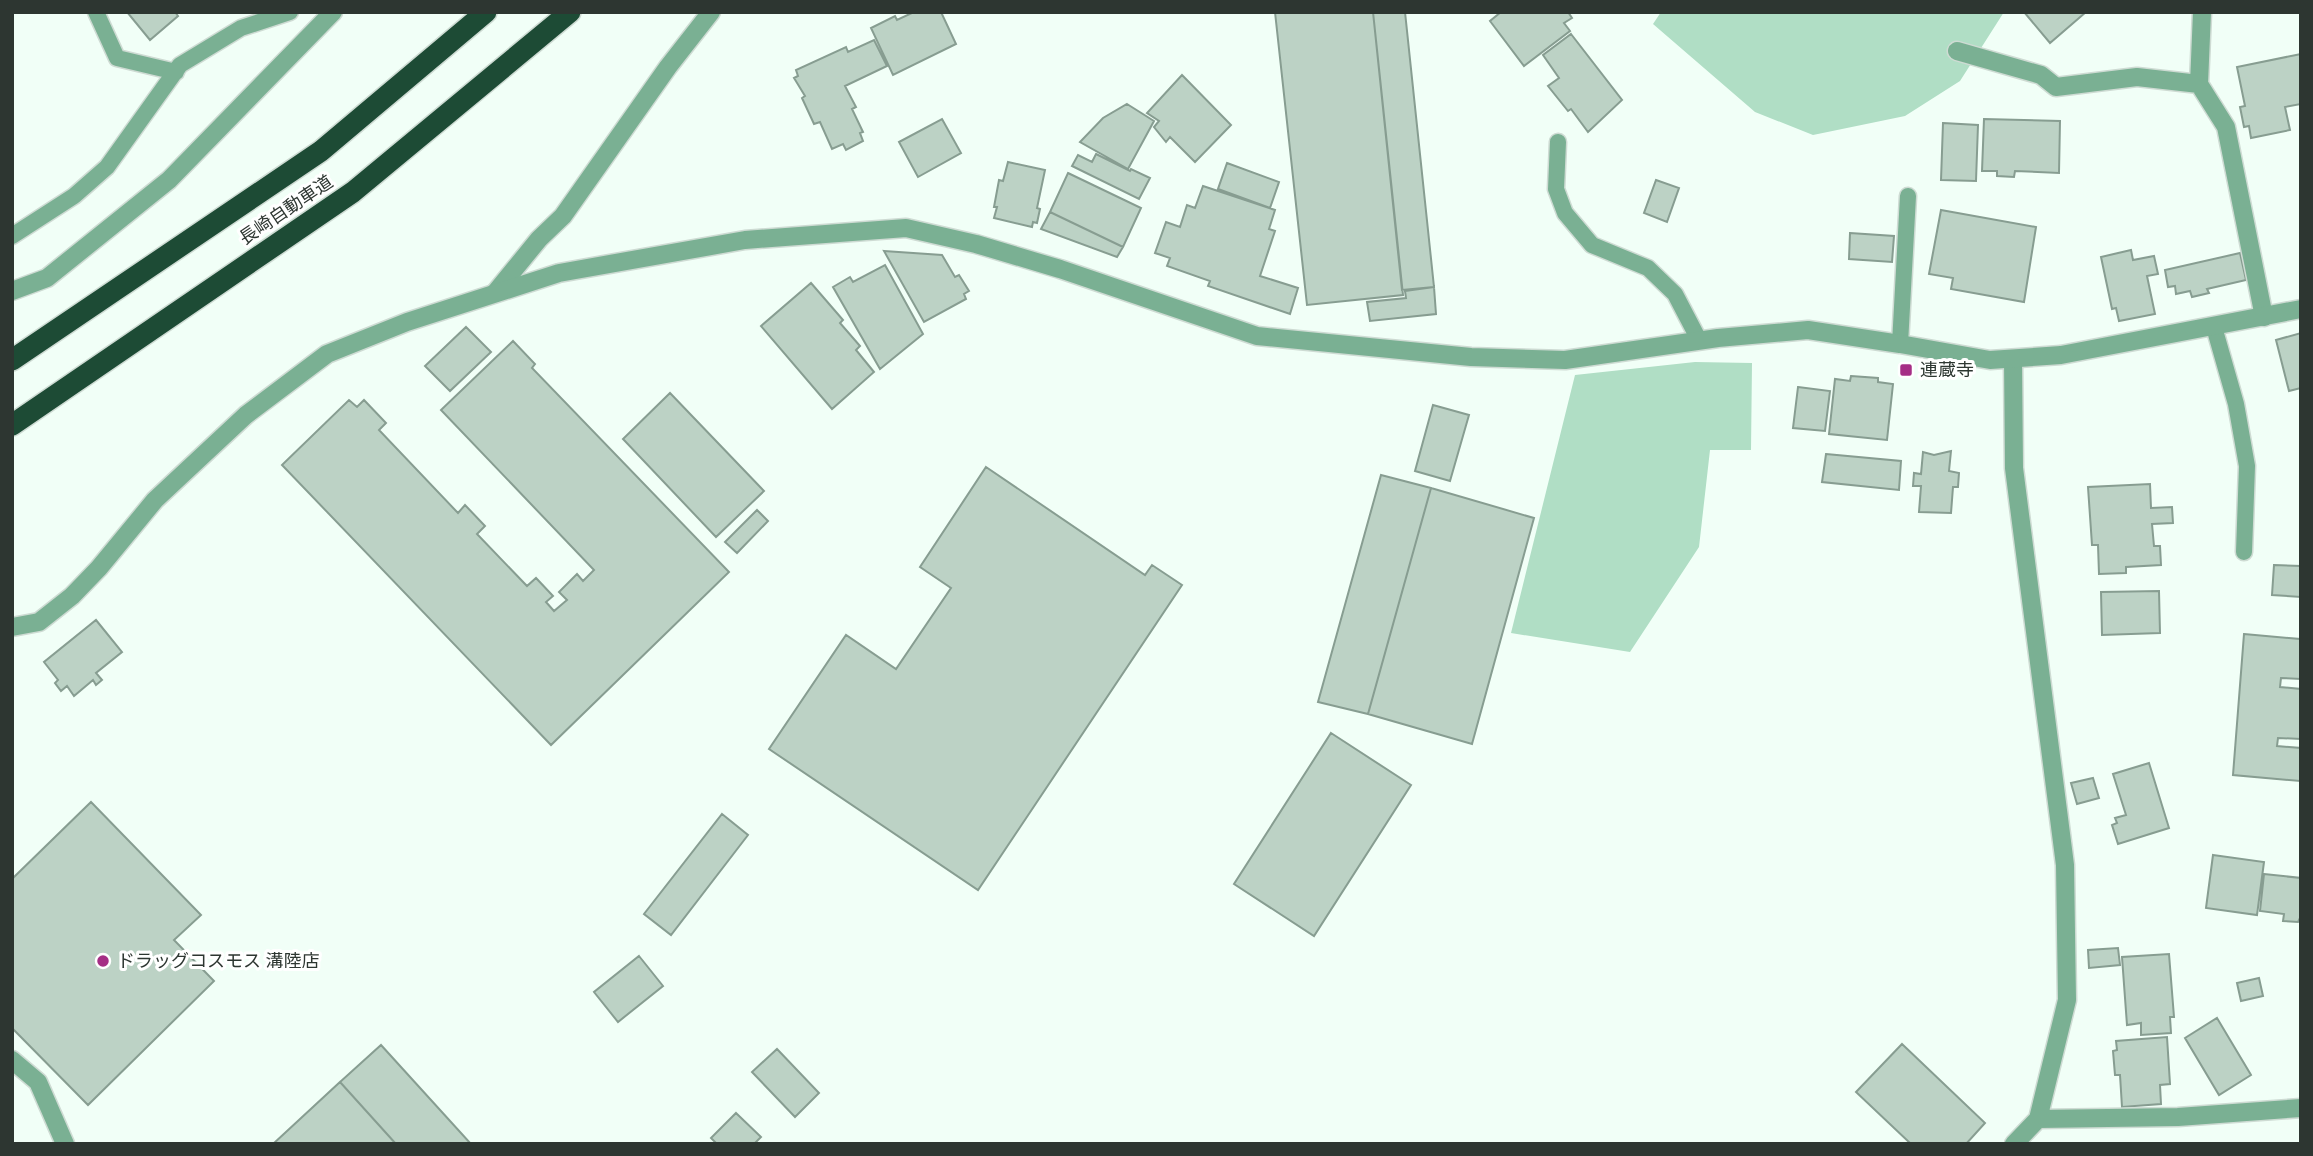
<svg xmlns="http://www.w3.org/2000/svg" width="2313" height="1156" font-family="Figtree,'Noto Sans JP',sans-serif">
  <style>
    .green { fill: #b0dec5 }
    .building { fill: #bcd2c5; stroke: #879d91; stroke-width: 2 }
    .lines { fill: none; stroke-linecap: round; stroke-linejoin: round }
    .service-casing { stroke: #cedbd3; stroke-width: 19 }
    .minor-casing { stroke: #cedbd3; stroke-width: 21 }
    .tertiary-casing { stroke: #cedbd3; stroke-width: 21 }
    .motorway-casing { stroke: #cedbd3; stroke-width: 24 }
    .service { stroke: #7ab093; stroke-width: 16 }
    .minor { stroke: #7ab093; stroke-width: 18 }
    .tertiary { stroke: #7ab093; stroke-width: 18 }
    .motorway { stroke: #1d4b35; stroke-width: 21 }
    .poi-dot { fill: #a52e85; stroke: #fff; stroke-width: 2.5 }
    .labels { text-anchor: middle; stroke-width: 6; stroke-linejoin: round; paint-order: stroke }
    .street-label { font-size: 18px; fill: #2d3631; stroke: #fff }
    .poi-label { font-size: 18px; fill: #2d3631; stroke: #fff; text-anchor: start }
  </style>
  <rect width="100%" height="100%" fill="#f1fff7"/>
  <path class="green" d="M1661,12H2004L1960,81L1905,116L1813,135L1755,112L1653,24Z
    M1695,362L1752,363L1751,450H1710L1699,547L1630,652L1511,633L1575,375Z"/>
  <path class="building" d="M127,12H175L178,16L150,40Z
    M914,12H941L956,44L893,75L871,28L895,16L897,20Z
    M1275,12H1373L1403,295L1307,305Z
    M1373,12H1405L1434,287L1402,290Z
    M1501,12H1568L1572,18L1564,23L1570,31L1524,66L1490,21Z
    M2024,12H2086L2050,43Z
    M1571,34L1622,100L1588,132L1571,109L1568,111L1548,86L1559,78L1543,55Z
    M874,40L887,66L845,86L856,107L852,109L863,132L860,133L863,141L846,150L843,144L832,149L820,122L814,124L802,98L805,96L794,78L798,76L796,70L846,47L848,52Z
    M2301,54V104L2285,107L2290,130L2251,138L2249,126L2244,127L2240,107L2245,106L2237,67Z
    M1182,75L1231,125L1195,162L1170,137L1166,142L1154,127L1159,121L1147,113Z
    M1127,104L1154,121L1128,169L1080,142L1103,118Z
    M942,119L961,153L918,177L899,142Z
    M1984,119L2060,121L2059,173L2015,171L2014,177L1997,176V171H1982Z
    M1943,123L1978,125L1976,181L1941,180Z
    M1096,154L1130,171L1131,169L1150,178L1139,199L1072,166L1078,155L1092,162Z
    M1008,162L1045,170L1037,208L1040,209L1037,223L1033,222L1032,227L994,218L997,207H994L999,180L1003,181Z
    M1227,163L1279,182L1270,208L1218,189Z
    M1068,173L1141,208L1123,247L1050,212Z
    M1656,180L1679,188L1667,222L1644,213Z
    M1203,186L1275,210L1269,229L1275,231L1260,276L1298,288L1290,314L1208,286L1210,281L1167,266L1170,258L1155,253L1166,222L1180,227L1187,205L1195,208Z
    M1941,210L2036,227L2024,302L1951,289L1953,278L1929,274Z
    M1050,212L1123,247L1117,257L1041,229Z
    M1850,233L1894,236L1892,262L1849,259Z
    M2131,250L2133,260L2154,256L2158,274L2147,276L2155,314L2119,321L2116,308L2112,309L2101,257Z
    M884,251L942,255L955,277L959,275L969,291L964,294L966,299L924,322Z
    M2240,253L2246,280L2207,289L2209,293L2192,297L2190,291L2176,294L2175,286L2168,287L2165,270Z
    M885,265L923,334L880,369L833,287L850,277L853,282Z
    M811,283L843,320L840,323L860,346L856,350L874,372L832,409L761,326Z
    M1434,287L1436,314L1370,321L1367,302L1406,298L1405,291Z
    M466,327L491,352L450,391L425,366Z
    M2301,333V388L2289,391L2276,340Z
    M513,341L535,364L532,368L729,572L551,745L282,465L349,400L357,407L364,400L386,423L379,430L458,513L465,505L485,526L477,534L527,586L536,578L553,596L546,602L554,611L567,600L559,592L577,574L583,581L594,570L441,410Z
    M1851,376L1878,378V382L1893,384L1887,440L1829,434L1835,379L1850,381Z
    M1798,387L1830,391L1825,431L1793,428Z
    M670,393L764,491L716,537L623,439Z
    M1433,405L1469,415L1450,481L1415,471Z
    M1951,451L1949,471L1959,473L1958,487H1953L1951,513L1919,512L1921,486H1913L1914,473L1921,474L1923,452L1934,455Z
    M1826,454L1901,461L1899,490L1822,482Z
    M986,467L1145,575L1152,565L1182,585L978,890L769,749L846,635L896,669L951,588L920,567Z
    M1381,475L1431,488L1368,714L1318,702Z
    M2150,484L2151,508L2172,507L2173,523L2152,524L2154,546H2160L2161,565L2126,567V573L2099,574L2098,545H2092L2088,487Z
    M1431,488L1534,518L1472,744L1368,714Z
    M757,510L768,521L737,553L725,542Z
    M2274,565L2301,566V597L2272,595Z
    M2159,591L2160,633L2102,635L2101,592Z
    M96,620L122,652L96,673L102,680L96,685L93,680L74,696L67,686L61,691L55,683L58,680L44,662Z
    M2244,634L2300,639L2301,679L2281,678L2280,687L2301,689V739L2278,738L2277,746L2301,748L2300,781L2233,775Z
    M1331,733L1411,785L1314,936L1234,884Z
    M2149,763L2169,828L2118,844L2112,825L2117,823L2115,818L2126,815L2113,774Z
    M2093,778L2099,798L2077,804L2071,783Z
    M91,802L201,915L174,940L214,981L88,1105L12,1028V879Z
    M722,814L748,835L671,935L644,914Z
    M2213,855L2264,862L2257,915L2206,908Z
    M2264,874L2301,878V916L2298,922L2283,921L2284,914L2260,911Z
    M2118,948L2120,965L2089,968L2088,950Z
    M2169,954L2174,1017H2170L2171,1033L2141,1035V1023L2127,1025L2122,957Z
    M639,956L663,986L618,1022L594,992Z
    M2259,978L2263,996L2241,1001L2237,983Z
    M2217,1018L2251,1075L2219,1095L2185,1038Z
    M2167,1037L2170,1084L2160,1085L2161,1104L2122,1107L2120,1075H2115L2113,1051L2117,1050L2116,1041Z
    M1902,1044L1985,1123L1966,1144H1911L1856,1092Z
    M381,1045L471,1144H396L340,1082Z
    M777,1049L819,1093L795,1117L752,1072Z
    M340,1082L396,1144H273Z
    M736,1113L761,1137L754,1144H717L711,1138Z"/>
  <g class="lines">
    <g class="service-casing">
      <path id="service" d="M96,12L117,58L176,72
        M1558,142L1556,189L1565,213L1592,245L1648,268L1675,294L1699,340
        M12,236L74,196L107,167L180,65L241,28L290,12
        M2214,327L2236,404L2247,466L2244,552
        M1900,344L1908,196"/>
    </g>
    <g class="minor-casing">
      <path id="minor" d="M2202,12L2199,84L2226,127L2264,317
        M1957,51L2041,75L2056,87L2137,77L2199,84
        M12,291L47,278L169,180L333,12
        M495,293L539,239L563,216L668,67L711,12
        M2013,359L2014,468L2065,865L2067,1000L2038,1119L2014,1144
        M12,1060L38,1082L65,1144
        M2038,1119L2178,1117L2301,1108"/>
    </g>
    <g class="tertiary-casing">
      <path id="tertiary" d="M12,627L39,622L72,596L99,568L155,500L246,415L327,354L407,322L559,273L745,240L906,228L976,244L1060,269L1257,336L1471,357L1565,360L1718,338L1808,330L1900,344L1990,360L2061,355L2301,309"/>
    </g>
    <g class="motorway-casing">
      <path id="motorway" d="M12,360L321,151L486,12
        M12,425L353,192L570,12"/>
    </g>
    <use href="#service" class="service"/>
    <use href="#minor" class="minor"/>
    <use href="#tertiary" class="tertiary"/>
    <use href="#motorway" class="motorway"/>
  </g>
  <g class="poi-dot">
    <rect x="1899" y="363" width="14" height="14" rx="3.5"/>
    <circle cx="103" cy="961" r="7"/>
  </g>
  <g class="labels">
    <g class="street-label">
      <text transform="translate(286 210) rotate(-34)" y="6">長崎自動車道</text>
    </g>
    <g class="poi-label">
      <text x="1920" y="376">連蔵寺</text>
      <text x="117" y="967">ドラッグコスモス 溝陸店</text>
    </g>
  </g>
  <rect width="2313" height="1156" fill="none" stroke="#2d3631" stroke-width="28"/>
</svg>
